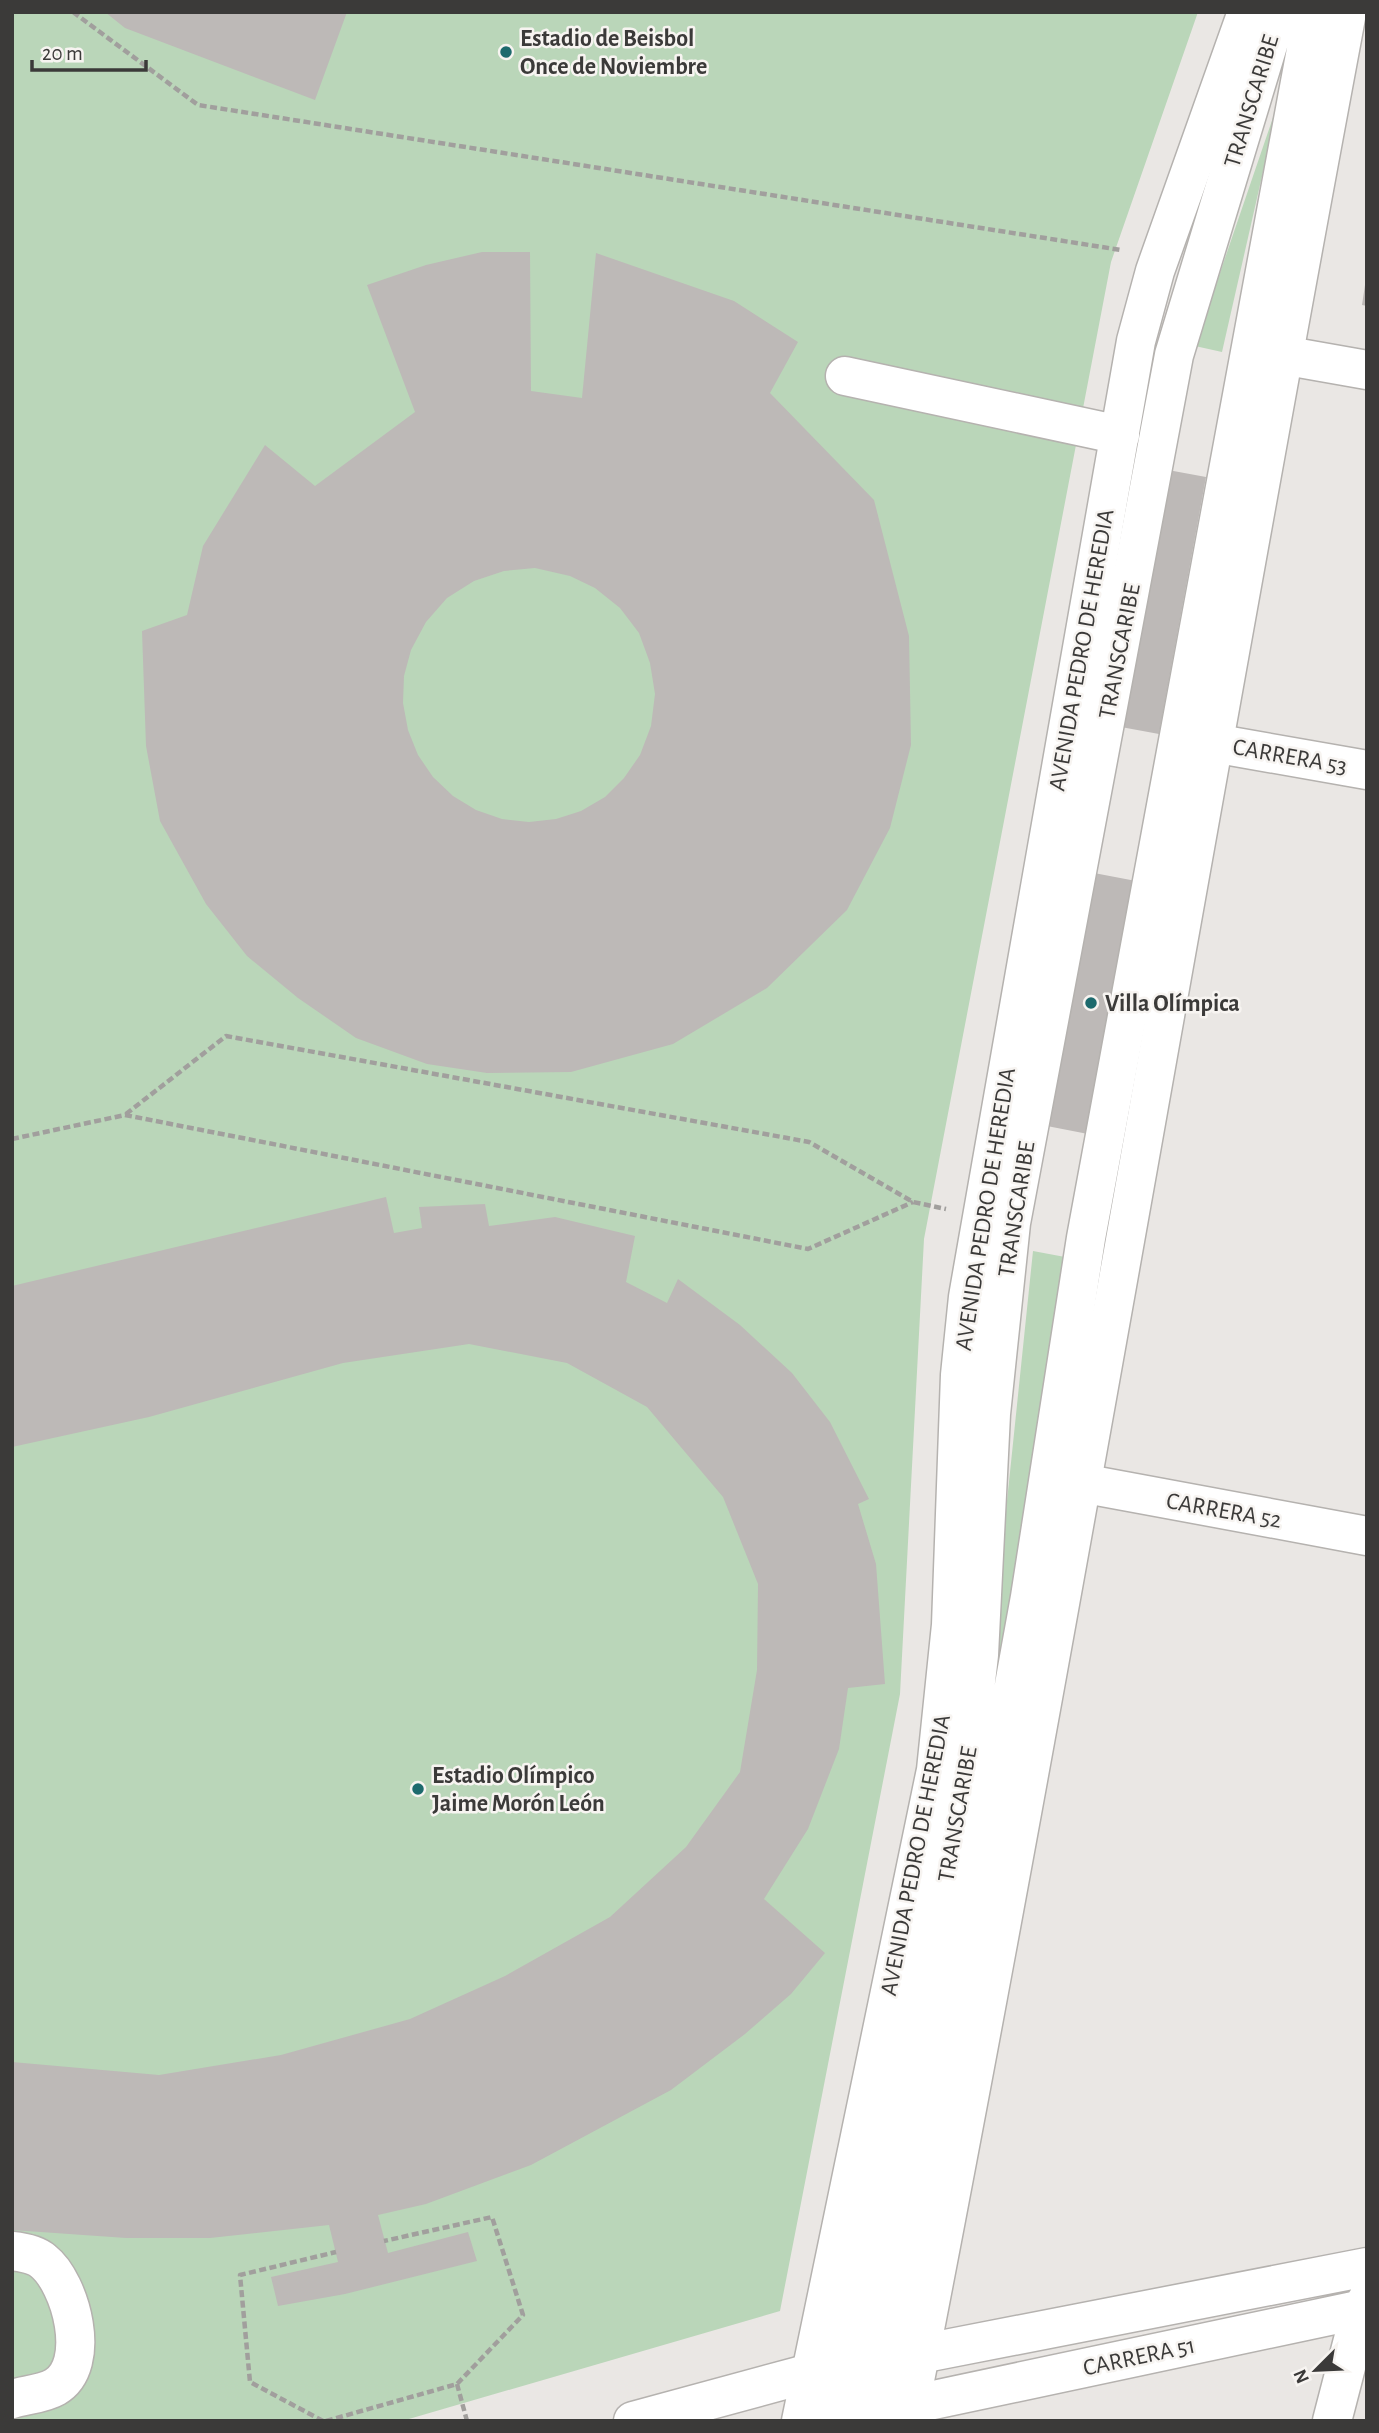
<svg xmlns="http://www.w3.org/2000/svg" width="1379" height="2433" font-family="'Alegreya Sans',sans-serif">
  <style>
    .green { fill: #bad6b9 }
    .building { fill: #bdb9b7; fill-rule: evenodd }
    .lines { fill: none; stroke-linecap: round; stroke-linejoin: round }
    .minor-casing { stroke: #b5b2af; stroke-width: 41 }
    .highway-casing { stroke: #b5b2af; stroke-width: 41 }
    .path { stroke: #a19f9d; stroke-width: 4.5; stroke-dasharray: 7 3.5; stroke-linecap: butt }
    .minor { stroke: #fff; stroke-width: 38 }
    .highway { stroke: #fff; stroke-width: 38 }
    .poi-dot { fill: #1d6a6d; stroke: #f7f4f1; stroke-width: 2.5 }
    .labels { text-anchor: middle; stroke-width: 5; stroke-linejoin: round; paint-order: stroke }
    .poi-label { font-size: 24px; font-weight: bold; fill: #3b3a39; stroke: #f7f4f1; text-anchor: start }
    .street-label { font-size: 24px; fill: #3b3a39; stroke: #f7f4f1 }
  </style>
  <rect width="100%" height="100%" fill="#eae7e4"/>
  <path class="green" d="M12,12H1198L1111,262L924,1239L900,1694L780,2311L402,2421H12Z
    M1280,97L1222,352L1195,346Z
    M1033,1251L1065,1257L971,1847Z"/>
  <path class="building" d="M105,12H347L315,100L125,28Z
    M482,252H530L531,391L582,398L596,253L734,301L798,342L770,393L874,500L909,636L911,745L890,828L847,910L767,988L673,1044L571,1072L487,1073L427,1064L356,1038L298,998L247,956L206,904L160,821L146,746L142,631L187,615L203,546L265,445L315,486L415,412L367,285L426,265ZM535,568L570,576L595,588L620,608L639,633L650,663L655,694L651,726L640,755L624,778L605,797L581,811L556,819L529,822L502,819L476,810L453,796L433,777L418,755L408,730L403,703L404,676L411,650L426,622L447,598L474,581L504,571Z
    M1365,285H1367V306L1362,305Z
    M1168,470L1206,477L1159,734L1121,727Z
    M1094,873L1136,881L1088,1134L1047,1126Z
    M386,1197L394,1233L422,1228L419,1207L485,1204L489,1226L555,1217L635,1236L626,1282L667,1303L678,1279L740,1325L792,1373L830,1422L869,1499L858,1504L876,1564L885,1684L848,1688L839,1749L808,1829L764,1899L825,1953L791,1994L745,2034L671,2090L531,2165L426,2204L378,2215L388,2253L468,2232L477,2261L345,2294L278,2306L271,2277L338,2262L329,2225L210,2238H126L12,2230V2062L159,2075L281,2055L410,2019L505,1976L610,1917L686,1847L740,1772L757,1670L758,1584L723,1497L647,1407L567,1363L469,1344L343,1363L149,1417L12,1447V1286Z"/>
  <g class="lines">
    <g class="minor-casing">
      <path id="minor" d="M1282,355L1367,370
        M845,376L1120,435
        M1213,743L1367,770
        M1081,1483L1367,1536
        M12,2251C22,2252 36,2255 43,2261C71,2283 93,2365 55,2387C43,2394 25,2395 12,2399
        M920,2354L1367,2267
        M910,2405L1367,2308
        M633,2421L810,2373
        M839,2421L933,1950L970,1734L979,1655L991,1414L1011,1223L1174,355L1278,12
        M874,2421L929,2154L1030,1597L1086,1238L1313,12
        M1332,2421L1361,2309L1367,2300"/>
    </g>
    <g class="highway-casing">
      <path id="highway" d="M801,2421L936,1770L951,1625L960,1375L968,1297L1136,341L1155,271L1247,12
        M907,2421C1064,1620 1196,814 1347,12"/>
    </g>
    <path class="path" d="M73,12L198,105L1121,250
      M126,1114L226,1036L809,1142L913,1202L946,1209
      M12,1139L125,1115L808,1249L913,1202
      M457,2384L467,2421
      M323,2421L250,2382L240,2275L336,2252
      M326,2421L457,2384L523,2315L492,2217L384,2241"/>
    <use href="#minor" class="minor"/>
    <use href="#highway" class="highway"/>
  </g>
  <g class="poi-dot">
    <circle cx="506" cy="52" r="7"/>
    <circle cx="1091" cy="1003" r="7"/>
    <circle cx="418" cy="1789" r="7"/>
  </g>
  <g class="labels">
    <g class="poi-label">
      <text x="520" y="46">Estadio de Beisbol<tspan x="520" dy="28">Once de Noviembre</tspan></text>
      <text x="1105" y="1011">Villa Olímpica</text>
      <text x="432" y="1783">Estadio Olímpico<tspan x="432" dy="28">Jaime Morón León</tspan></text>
    </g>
    <g class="street-label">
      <text transform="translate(1251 101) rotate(-73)" y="8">TRANSCARIBE</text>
      <text transform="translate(1081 650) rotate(-80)" y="8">AVENIDA PEDRO DE HEREDIA</text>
      <text transform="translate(1119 651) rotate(-79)" y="8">TRANSCARIBE</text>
      <text transform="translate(1290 756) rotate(10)" y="8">CARRERA 53</text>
      <text transform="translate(985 1209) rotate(-81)" y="8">AVENIDA PEDRO DE HEREDIA</text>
      <text transform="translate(1016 1209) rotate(-81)" y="8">TRANSCARIBE</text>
      <text transform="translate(1224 1510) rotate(10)" y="8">CARRERA 52</text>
      <text transform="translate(957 1814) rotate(-80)" y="8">TRANSCARIBE</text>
      <text transform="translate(915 1855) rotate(-79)" y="8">AVENIDA PEDRO DE HEREDIA</text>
      <text transform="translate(1139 2356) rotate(-12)" y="8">CARRERA 51</text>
    </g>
  </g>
  <rect width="1379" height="2433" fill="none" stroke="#3b3a39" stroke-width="28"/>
  <g transform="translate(1316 2370) rotate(246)" stroke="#f7f4f1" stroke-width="5" paint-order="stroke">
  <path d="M0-5L12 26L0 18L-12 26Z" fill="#3b3a39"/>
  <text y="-10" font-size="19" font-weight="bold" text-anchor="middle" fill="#3b3a39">N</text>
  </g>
  <path d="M32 60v10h114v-10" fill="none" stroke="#3b3a39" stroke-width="3.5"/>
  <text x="42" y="60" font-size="21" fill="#3b3a39" stroke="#f7f4f1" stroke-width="5" paint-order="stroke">20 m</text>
</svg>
